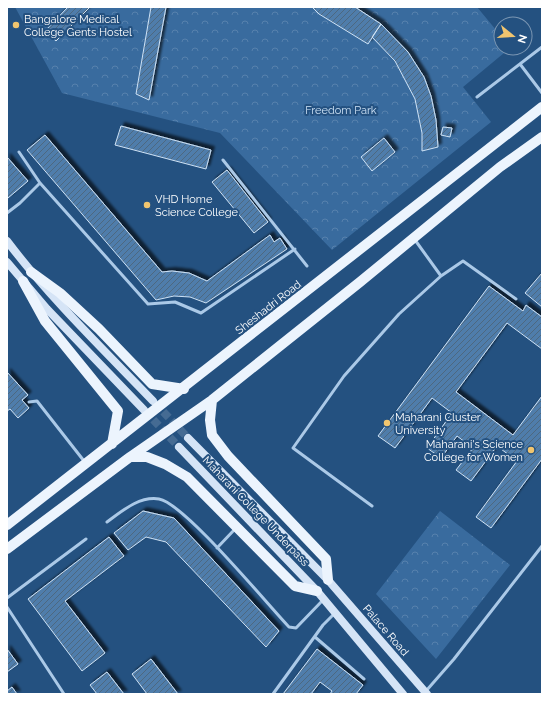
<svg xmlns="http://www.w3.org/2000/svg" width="549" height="701" font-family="Raleway,sans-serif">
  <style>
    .park { fill: url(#park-crowns) }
    .building { fill: url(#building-hatch); stroke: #cee2f5; filter: url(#shadow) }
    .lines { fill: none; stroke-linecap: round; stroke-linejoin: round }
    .secondary-tunnel { stroke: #456b93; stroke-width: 8; stroke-dasharray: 8 4; stroke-linecap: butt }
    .service { stroke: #abc9e7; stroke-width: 3 }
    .secondary { stroke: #d5e4f6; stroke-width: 8 }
    .primary { stroke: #ecf4fd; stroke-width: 10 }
    .poi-dot { fill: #f1c56f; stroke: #245180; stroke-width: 1.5 }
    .labels { text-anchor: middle; stroke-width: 4; stroke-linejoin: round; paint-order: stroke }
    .poi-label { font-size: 11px; fill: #fff; stroke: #245180; text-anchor: start }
    .park-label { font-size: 11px; fill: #cee2f5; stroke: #245180 }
    .street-label { font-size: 11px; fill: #fff; stroke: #245180 }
  </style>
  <defs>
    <pattern id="park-crowns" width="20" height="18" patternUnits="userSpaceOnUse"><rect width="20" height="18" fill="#396b9e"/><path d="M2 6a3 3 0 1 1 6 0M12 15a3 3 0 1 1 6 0" fill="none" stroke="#5781ad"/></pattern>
    <pattern id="building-hatch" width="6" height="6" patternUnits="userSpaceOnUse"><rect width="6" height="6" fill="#507dab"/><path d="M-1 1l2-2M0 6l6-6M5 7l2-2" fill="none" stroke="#4e6780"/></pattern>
    <filter id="shadow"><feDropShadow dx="3.5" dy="-3.5" stdDeviation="1" flood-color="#0009"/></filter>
  </defs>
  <rect width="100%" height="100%" fill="#245180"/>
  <path class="park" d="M15,7H477L501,36V48H510L463,87L491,122L332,250L220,133L62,93Z
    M440,511L510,565L436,659L376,594Z"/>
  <path class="building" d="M68,7H90L56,41L45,31Z
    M151,7H166L149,100L136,94Z
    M312,7H355L381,24L368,44L319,14Z
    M381,24L408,52L424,77L431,96L436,120L438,147L422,151V133L415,99L395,61L372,37Z
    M121,126L211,150L206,169L115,145Z
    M443,127L452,128L450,137L441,135Z
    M45,135L162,272L172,271L189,273L207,281L270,235L274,242L280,238L287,249L206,303L190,297L174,296L156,300L27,150Z
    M384,138L395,152L372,171L361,157Z
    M7,157L28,181L8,198L7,196Z
    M227,170L268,222L254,233L212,182Z
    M542,273V307L525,293Z
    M489,286L523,311L526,305L542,317V349L507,323L456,392L513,435L542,396V459L491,528L476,517L517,461L497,446L471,481L456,470L473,448L457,436L441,458L427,448L452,413L432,398L395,448L378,436Z
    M7,372L28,395L22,400L29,408L18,418L10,409L7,411Z
    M143,511L174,518L279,631L266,647L166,542L146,537L128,550L114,533Z
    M109,537L124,556L65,601L105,653L82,671L28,599Z
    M7,649L18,664L7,672Z
    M317,649L363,685L356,694H330L332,691L320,682L311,694H283Z
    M151,659L178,694H147L132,674Z
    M107,672L124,694H97L90,685Z
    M12,687L17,694H7V691Z"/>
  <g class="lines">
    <path class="secondary-tunnel" d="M155,403L188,438
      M145,411L179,447"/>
    <path class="service" d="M520,64L542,93
      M477,97L542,47
      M19,152L40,183L148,304L175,302L201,313L295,249
      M223,160L307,266
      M7,213L20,203L40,183
      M441,276L463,261L516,299
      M29,402L37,401L84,461
      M372,506L293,448L344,376L399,314L441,276L415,240
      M107,522C122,511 139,496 159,499C184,503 267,604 289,627L296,628L323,600
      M217,548L235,529
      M7,598L86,539
      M7,607L64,694
      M315,637L364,679
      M426,691L454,659L542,546
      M273,694L323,625L334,614"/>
    <path class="secondary" d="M7,241C51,299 103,349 153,401
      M7,262L47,309L144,410
      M188,438L328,580L427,694
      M179,447L317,591L403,694"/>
    <path class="primary" d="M31,272L60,293L99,329L152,384L184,389
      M23,281L45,321L118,411L112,444
      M212,400L210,420L212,435L228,456L326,559L328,580
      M130,457H147L165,464L187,477L295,586L317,591
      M7,525L542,107
      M7,549L130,457L212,400L360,282L500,167L542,137"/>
  </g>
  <g class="poi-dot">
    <circle cx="16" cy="25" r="4"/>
    <circle cx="147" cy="205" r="4"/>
    <circle cx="387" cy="423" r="4"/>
    <circle cx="531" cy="450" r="4"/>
  </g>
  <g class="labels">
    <g class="poi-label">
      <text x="24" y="23">Bangalore Medical<tspan x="24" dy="13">College Gents Hostel</tspan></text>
      <text x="155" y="203">VHD Home<tspan x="155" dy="13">Science College</tspan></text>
      <text x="395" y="421">Maharani Cluster<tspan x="395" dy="13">University</tspan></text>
      <text x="523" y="448" text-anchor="end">Maharani's Science<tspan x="523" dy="13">College for Women</tspan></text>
    </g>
    <g class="park-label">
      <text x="341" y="114">Freedom Park</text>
    </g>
    <g class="street-label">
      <text transform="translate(268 307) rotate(-38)" y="4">Sheshadri Road</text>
      <text transform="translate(256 511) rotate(46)" y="4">Maharani College Underpass</text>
      <text transform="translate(386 630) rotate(49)" y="4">Palace Road</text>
    </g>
  </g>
  <rect width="549" height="701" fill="none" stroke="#ffffff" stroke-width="16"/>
  <g transform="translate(513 36) rotate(108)"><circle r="19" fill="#245180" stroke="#7c97b3"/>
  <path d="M0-3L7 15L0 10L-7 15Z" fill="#f1c56f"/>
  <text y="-6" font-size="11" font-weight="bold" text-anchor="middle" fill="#ffffff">N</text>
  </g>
</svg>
